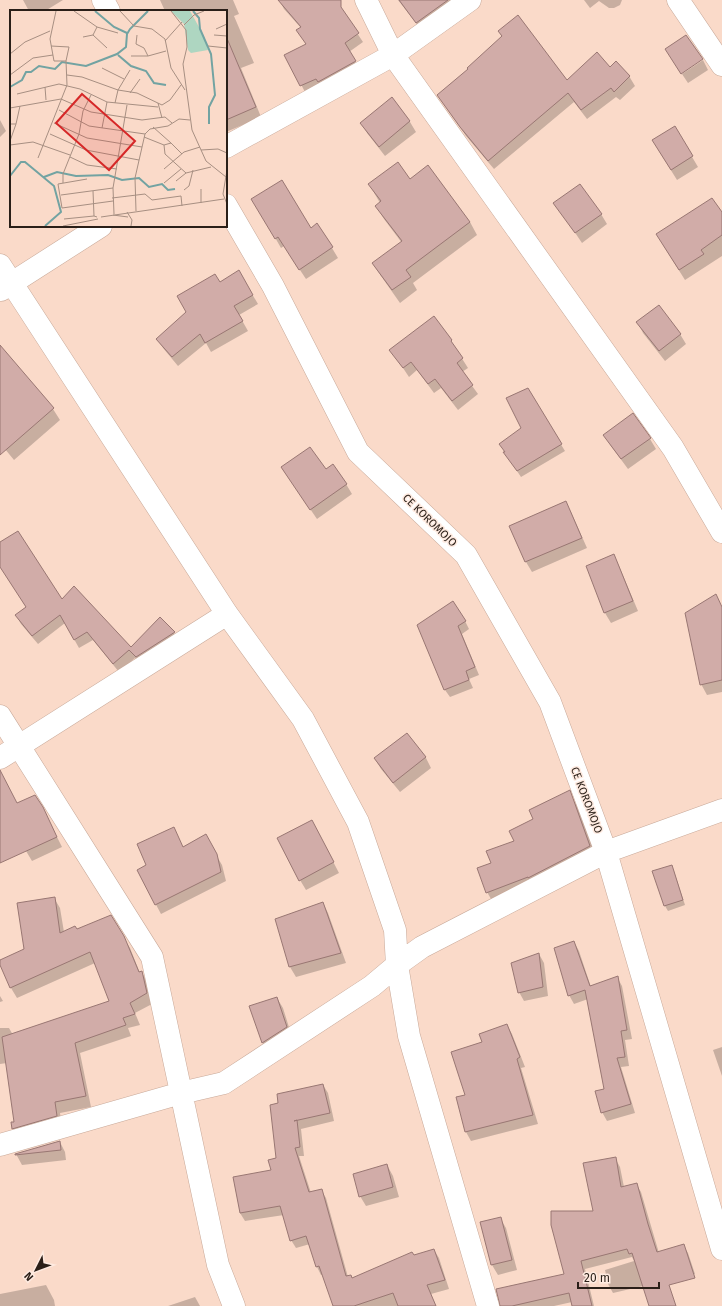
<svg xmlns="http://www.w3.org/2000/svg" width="722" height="1306" font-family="'Fira Sans',sans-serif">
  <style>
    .shadow { fill: #0003 }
    .building { fill: #d1aca8; stroke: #997773 }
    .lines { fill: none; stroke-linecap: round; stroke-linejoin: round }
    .street-casing { stroke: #c8a999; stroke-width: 23 }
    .street { stroke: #fff; stroke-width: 22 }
    .labels { text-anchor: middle; stroke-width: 3; stroke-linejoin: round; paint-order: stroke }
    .street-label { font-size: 11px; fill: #2a1f18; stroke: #feeae0 }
    .inset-river { fill: none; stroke: #72a3a2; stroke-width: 2 }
    .inset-road { fill: none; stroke: #a78f82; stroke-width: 1 }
    .view { fill: #d62828; fill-opacity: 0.15; stroke: #d62828; stroke-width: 2 }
    .inset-edge { fill: none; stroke: #2a1f18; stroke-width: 2 }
  </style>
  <rect width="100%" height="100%" fill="#fadac9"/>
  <path class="shadow" d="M23,0H63L45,11H29Z
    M160,0H233L239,14L234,16L254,63L241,68L261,117L226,132V11H165Z
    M279,0H329L337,3L363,42L349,52L360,70L306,94L286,55L306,45L301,28L284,9Z
    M398,0H469L423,32Z
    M584,0H622L620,5L614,8H609L599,1L590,8Z
    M499,32L567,82L610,68L629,76L635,86L620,100L616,97L587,119L574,102L494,169L466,136L438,95L469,70L502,37Z
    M703,60L708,70L688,83L682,74Z
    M392,99L410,122L416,132L385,156L367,133L361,123Z
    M0,120L6,131L0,137Z
    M675,128L698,167L677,180L659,151Z
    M410,181L470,222L477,235L413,283L417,290L400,303L381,276L373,264L402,243L384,219L376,206L380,203L369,184Z
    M253,199L310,229L332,248L338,258L306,279L284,246L281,248Z
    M555,203L601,214L607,224L582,243Z
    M722,214V256L685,280L663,245Z
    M239,272L258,304L239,315L248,331L211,352L206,343L178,366L163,348L157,339L220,283Z
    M434,318L451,341L468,368L462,372L478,394L458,410L441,388L434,393L417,370L409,377L391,350Z
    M638,323L680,334L686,344L665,361L643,333Z
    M10,359L53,409L60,420L14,460L0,443V368Z
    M527,389L565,451L521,477L505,453L523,428Z
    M605,435L650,439L656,449L628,469L611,446Z
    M282,468L326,470L346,484L352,494L317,519Z
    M565,502L571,512L587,548L532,572L526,562L510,526Z
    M0,543L62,601L131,648L160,619L174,633L179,641L142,665L135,658L119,672L93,640L79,648L65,623L38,644L21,624L16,615L26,607L0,566Z
    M614,556L619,566L638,611L611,623L605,613L587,567Z
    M722,612V692L707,695L701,684Z
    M465,621L469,629L462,634L479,675L469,679L473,688L450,697L445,690L418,626Z
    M407,734L426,758L431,768L400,792L381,769L375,759Z
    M569,792L577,806L598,860L495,906L487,892L492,864L516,842L534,819Z
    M48,819L62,847L32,861L26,851Z
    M312,821L339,873L306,890L300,880Z
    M174,829L183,848L205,836L222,865L226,881L161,914L138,871L148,866Z
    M671,866L674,871L685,905L668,911L665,906Z
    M54,898L60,908L64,932L77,930L123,937L130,948L140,973H142L148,983L152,1004L135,1013L140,1025L128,1028L131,1036L80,1053L91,1107L60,1113L62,1126L19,1138L13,1128L15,1123L7,1063L0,1064V1028H9L13,1035L110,1001L95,963L17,998L11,988L0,961L25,950Z
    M323,903L328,913L346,963L296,977L290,967L276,920Z
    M574,942L579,951L591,987L617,977L622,986L632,1039L625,1040L629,1066L621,1067L635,1113L607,1121L602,1112L605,1089L588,999L574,1004L569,995Z
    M539,954L544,963L548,996L524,1001L519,992Z
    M0,996L3,1001L0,1002Z
    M277,998L283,1008L292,1037L268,1053L263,1043L251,1006Z
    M507,1025L512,1034L525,1067L521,1068L538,1124L471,1141L466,1132L467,1096L483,1042Z
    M722,1047V1076L713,1050Z
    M323,1085L328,1093L334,1121L301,1129L304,1156H299L311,1193L321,1190L326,1198L348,1277L353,1279L434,1250L439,1258L449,1289L431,1294L436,1306H334L323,1275H321L317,1267L310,1244L296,1248L291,1240L284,1215L245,1221L240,1213L234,1178L273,1171L277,1158L279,1104Z
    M60,1142L65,1152L66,1160L22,1165L16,1154Z
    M615,1158L620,1167L624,1187L636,1184L641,1192L659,1253L683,1245L688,1253L695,1274L613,1293L608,1284L605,1270L634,1261L632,1257L585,1269L594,1306H573L572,1302L554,1306H501L565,1274L594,1212Z
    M387,1165L393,1176L399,1197L366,1206L360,1196Z
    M500,1218L506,1228L517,1270L498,1275L492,1265Z
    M46,1285L54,1300L55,1306H0V1294Z
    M195,1297L200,1306H168Z"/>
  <path class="building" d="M278,0H341V7L359,33L345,43L356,61L318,82L316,79L300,86L284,55L306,44L296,30L301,27Z
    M399,0H448L416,23Z
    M518,15L567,80L597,52L610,67L616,61L630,76L614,92L611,88L581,110L568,93L488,161L460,127L437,95L468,69L467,68L502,36L498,31Z
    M686,35L703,59L681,74L665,49Z
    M226,36L256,107L226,120Z
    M392,97L410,121L379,147L360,123Z
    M675,126L693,156L671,170L652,140Z
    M398,162L410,179L428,165L470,222L406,270L411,277L392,290L372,263L402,241L375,206L381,201L368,184Z
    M282,180L311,228L317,223L333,247L299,270L278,237L275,239L251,199Z
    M580,184L602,214L575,233L553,203Z
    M712,198L722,212V235L701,250L704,254L679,270L656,234Z
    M239,270L253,295L234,306L243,321L205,343L200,334L172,357L156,339L186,312L177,296L215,274L220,282Z
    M659,305L681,334L659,351L636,322Z
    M434,316L452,340L451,341L463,358L457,363L473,385L452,401L435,379L428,384L411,362L403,368L389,350Z
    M0,345L54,408L0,455Z
    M528,388L562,444L517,471L503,452H505L499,444L521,428L506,398Z
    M633,413L651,438L621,459L603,435Z
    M310,447L326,469L333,464L347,484L310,510L281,467Z
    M566,501L582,538L525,562L509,526Z
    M18,531L62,599L74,586L131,647L160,617L175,632L136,657L129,650L113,664L87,632L74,640L60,615L32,636L15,615L26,607L0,567V542Z
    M614,554L633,601L604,613L586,566Z
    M716,594L722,607V680L700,685L685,613Z
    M453,601L466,621L458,626L475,667L466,671L469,680L444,690L417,625Z
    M407,733L426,757L393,783L374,758Z
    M0,770L17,803L35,795L43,807L57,837L0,863Z
    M570,790L590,846L528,878V877L486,893L477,868L491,863L486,851L514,841L509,831L533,819L529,810Z
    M312,820L334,862L299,881L277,838Z
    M174,827L183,847L206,834L217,854L221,872L155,905L137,870L146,865L137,844Z
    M672,865L683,900L664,906L652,871Z
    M55,897L60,933L75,926L77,929L111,915L124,936L139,972L142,971L147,993L130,1003L135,1014L123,1018L126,1025L75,1043L86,1096L55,1102L57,1116L12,1129L11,1122H14L2,1037L109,1001L90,952L10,988L0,965V960L24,949L17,903Z
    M323,902L341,953L289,967L275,919Z
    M574,941L590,986L618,976L627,1030L621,1031L625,1057L617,1058L631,1104L601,1113L595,1091L604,1089L585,990L568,996L554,948Z
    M539,953L543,987L518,993L511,963Z
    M277,997L287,1027L262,1043L249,1006Z
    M507,1024L520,1057L517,1059L533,1115L465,1132L456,1097L465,1095L451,1052L482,1042L479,1034Z
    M323,1084L330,1113L294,1121L297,1120L300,1147L295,1148L309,1192L322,1189L346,1276L351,1275L352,1278L412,1252L414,1255L434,1249L445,1280L427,1285L436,1306H398L393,1293L354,1306H333L319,1266L316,1267L306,1236L290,1241L280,1206L240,1213L233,1177L271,1170L268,1160L276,1158L270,1105L278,1103L277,1094Z
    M60,1141L61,1150L15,1155V1154Z
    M616,1157L621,1187L637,1183L648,1224L657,1252L684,1244L695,1278L669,1285L676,1306H649L632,1253L629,1254L627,1249L581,1261L592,1306H572L569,1293L512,1306H500L496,1289L564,1274L551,1225V1211H593L583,1163Z
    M387,1164L393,1187L359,1197L353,1174Z
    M501,1217L512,1260L491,1265L480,1222Z"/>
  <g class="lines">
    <g class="street-casing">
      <path id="street" d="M103,0L109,11
        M366,0L393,55L673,448L722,532
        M678,0L722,65
        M226,147L393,55L470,0
        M226,205L273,286L358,452L466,555L550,702L606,852L722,1249
        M0,265L227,614L303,719L358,822L395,930L397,965L409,1036L488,1306
        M1,290L101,226
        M0,716L152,957L218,1265L234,1306
        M0,758L227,614
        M0,1145L181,1093L224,1083L372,986L397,965L422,947L606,852L722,810"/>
    </g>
    <use href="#street" class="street"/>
  </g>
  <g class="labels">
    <g class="street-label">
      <text transform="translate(430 520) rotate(44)" y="4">CE KOROMOJO</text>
      <text transform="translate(587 800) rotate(69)" y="4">CE KOROMOJO</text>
    </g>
  </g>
  <g transform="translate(10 10)">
    <rect width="217" height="217" fill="#fadac9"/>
    <path d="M161,1H180L194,26L198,40L181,43L178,40L174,14Z" fill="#aed6c1"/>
    <path class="inset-river" d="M85,1L104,17L117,23M183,1L189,8L190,19L201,44L205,85L199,97V114M108,45L121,56L136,61L144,73L156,75M0,77L12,70L16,62H21L29,56L45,59L52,52L76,56L107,44L116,37L117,24L120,19L138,1M0,166L11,152H15L44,176L51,202L35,216M34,167L47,162L66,166L98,165L112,170L129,168L139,177L152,174L158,180L165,179"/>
    <path class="inset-road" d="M64,1L87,17L108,23M110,1L124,16L142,19L155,29L161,58L175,80M161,1L176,20L177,37L173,54L182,120L196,151L216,167M174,15L184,5L194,1M206,19L217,14M83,25L97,38M127,25L126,34L134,38L138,46M204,25L217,26M73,27L83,25L87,17M155,31L172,12M41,36L59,37L56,51M198,36L217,38M0,44L15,32L40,21M121,46H138L156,41M92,58L114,69M0,65L23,48L43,45M57,65L72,67L108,80L127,83L152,95L160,90L171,75M35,77L36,90M120,83L130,69M7,84L49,74L70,79L97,92L148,97M105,93L108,80L120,60M148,93L152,108M0,98L51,89L81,102L132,110L155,107L162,113M49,100L79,116L135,124M44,113L77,128L132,137M0,114H6L10,96M143,117L161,133M92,118L97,92M40,124L76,140L129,150M134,127L154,135L161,133L172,144M0,131L6,114M0,135L23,132L60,145M154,135L155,144L176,163M191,140L208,139L217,143M60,147L77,155L107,159M28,148L57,75L56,51H44L40,29L46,1M154,159L174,142L190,137M217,160L213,184L217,194M77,169L48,174L52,198L103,191M166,171L176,163L201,157M53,173V164L69,124L73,101L81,85M154,173L171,159M191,179V193M174,180L179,176L183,160M83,181L84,206L87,207M51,185L103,178M102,188L135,184L142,190L171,186L172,196M126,201L125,168L135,124L140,119L158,116L169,109L180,110M117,202L122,210L121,216M104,204L103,178L117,95M103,205L118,207M91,207L214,189M54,209L84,206M53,216L88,209"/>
    <path class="view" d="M72,84L125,131L99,160L46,113Z"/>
    <rect width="217" height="217" class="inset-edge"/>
  </g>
  <g transform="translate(36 1270) rotate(228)" stroke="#feeae0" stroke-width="3" paint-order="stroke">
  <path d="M0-3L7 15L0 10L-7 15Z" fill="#2a1f18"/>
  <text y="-6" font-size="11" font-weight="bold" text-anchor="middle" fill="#2a1f18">N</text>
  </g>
  <path d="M578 1282v6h81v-6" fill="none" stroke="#2a1f18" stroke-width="2"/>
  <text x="584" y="1282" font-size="12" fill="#2a1f18" stroke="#feeae0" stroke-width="3" paint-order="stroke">20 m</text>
</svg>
